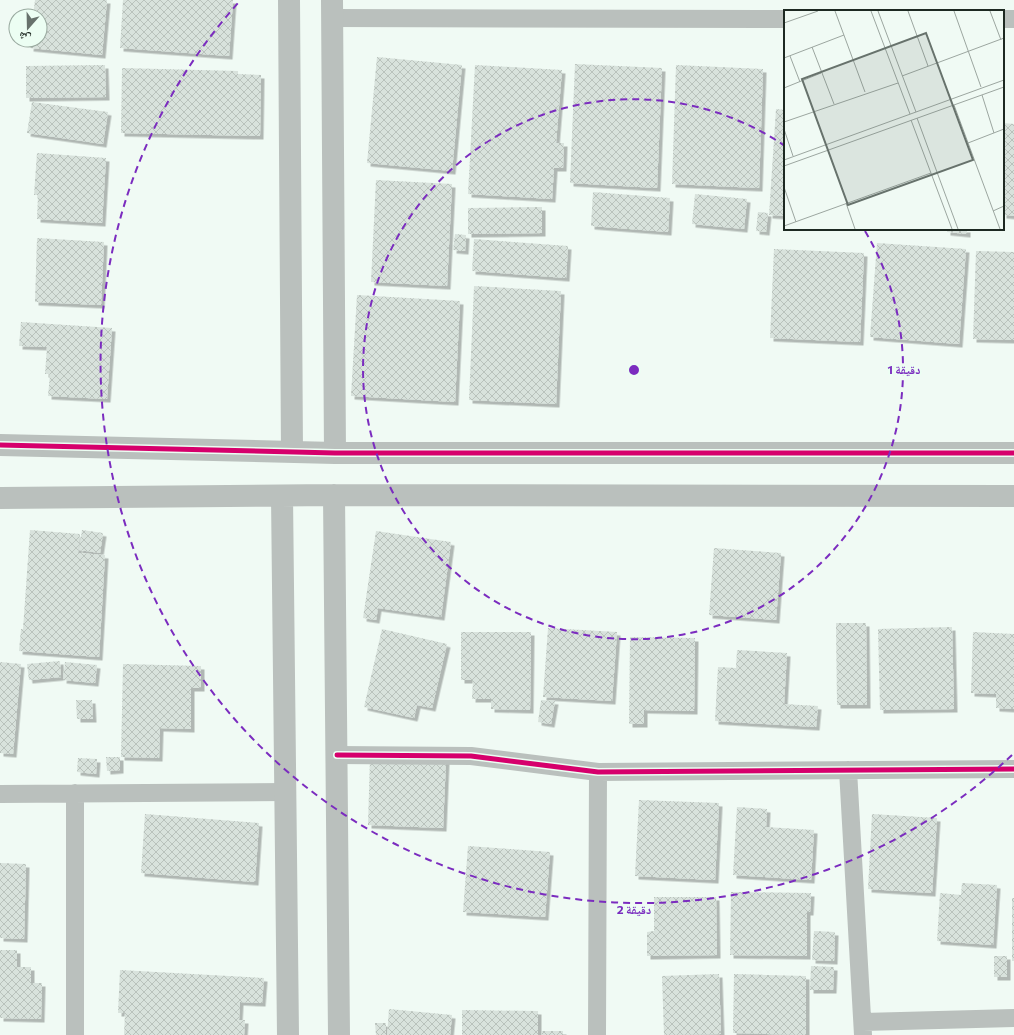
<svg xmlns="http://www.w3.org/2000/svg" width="1014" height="1035" font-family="Commissioner,'Noto Naskh Arabic',sans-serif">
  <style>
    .building { fill: url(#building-cross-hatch); filter: url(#shadow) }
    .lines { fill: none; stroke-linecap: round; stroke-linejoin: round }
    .minor { stroke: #bac0bd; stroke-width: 18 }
    .tertiary { stroke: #bac0bd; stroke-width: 22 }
    .cycleway-casing { stroke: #ecfef3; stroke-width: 8 }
    .cycleway { stroke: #d6006c; stroke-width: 5 }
    .ring { fill: none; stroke: #7b2cbf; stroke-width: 2; stroke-dasharray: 7 5 }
    .inset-road { fill: none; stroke: #9ca6a0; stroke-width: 1 }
    .view { fill: #67726c; fill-opacity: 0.15; stroke: #67726c; stroke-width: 2 }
    .inset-edge { fill: none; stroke: #1d2922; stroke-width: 2 }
    .centre { fill: #7b2cbf; stroke: #ecfef3; stroke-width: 2 }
    .ring-label { font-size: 12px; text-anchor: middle; font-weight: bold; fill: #7b2cbf; stroke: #ecfef3; stroke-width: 3.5; stroke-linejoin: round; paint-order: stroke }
  </style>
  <defs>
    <pattern id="building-cross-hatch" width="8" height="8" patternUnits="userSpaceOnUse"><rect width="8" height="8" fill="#d8e2dc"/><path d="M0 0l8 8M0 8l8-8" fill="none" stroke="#b9c2bc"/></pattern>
    <filter id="shadow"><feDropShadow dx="3.5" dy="3.5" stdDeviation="0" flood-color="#0004"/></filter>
  </defs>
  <rect width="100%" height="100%" fill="#f0faf4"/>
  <path class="building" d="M35,0H107L102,55L30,48L31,40H40V16H33Z
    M123,0H233L229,56L120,48Z
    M377,57L462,65L452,171L367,163Z
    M575,64L662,68L657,188L570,183Z
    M105,65L106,97L26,98V66Z
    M475,65L562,70L556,143H564L563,168H554L552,199L468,194Z
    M676,65L763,69L759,188L672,184Z
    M122,68L238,71V74L261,75L260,136L121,133Z
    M32,102L108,112L103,144L27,133Z
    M776,109L785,110V216L769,215Z
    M1003,123L1014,124V216L1003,215Z
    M37,153L106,158L102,223L37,219L38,195H34Z
    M376,180L452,184L447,286L371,282Z
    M593,192L670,198L668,232L591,226Z
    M695,194L747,199L744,229L692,224Z
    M542,207V233L468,234V208Z
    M758,212L768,213L766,232L756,231Z
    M947,229H967V234L947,232Z
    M455,234L466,235L465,251L453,250Z
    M37,238L104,242L101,305L35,302Z
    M474,239L568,246L566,278L472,271Z
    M877,243L966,249L959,344L870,337Z
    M774,249L864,253L860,342L770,338Z
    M976,251L1014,252V340L973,339Z
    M474,286L561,291L556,404L469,400Z
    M357,295L460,301L455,402L351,396Z
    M21,322L112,328L107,399L48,396L50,374H45L47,347L19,346Z
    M30,530L80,534L78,553L105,555L99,657L19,651L21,629H23Z
    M82,530L103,533L100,553L79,550Z
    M376,531L451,542L441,617L378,608L376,620L363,618Z
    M714,548L781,553L776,620L709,615Z
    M836,623H866L867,705H837Z
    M952,627L954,709L880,710L878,629Z
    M548,628L617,632L612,701L543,697Z
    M382,629L447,644L432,708L417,705L414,718L364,707Z
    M461,632H531L530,710L491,709V699H472L473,680H461Z
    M973,632L1014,634V709L996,708V694L971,693Z
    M630,637L695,638L694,711L644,710V724H629Z
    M737,650L787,653L784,704L818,706L816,727L715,721L718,667L736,668Z
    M60,661L61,677L29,680L27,664Z
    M0,662L21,664L13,754L0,753Z
    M65,662L97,665L95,683L63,680Z
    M123,664L201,666V688H191V729L160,728L159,758L121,757Z
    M76,700H92L93,719H77Z
    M541,700L555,701L551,724L538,722Z
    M106,757H120V770L107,771Z
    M370,757L446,760L443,828L368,825Z
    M78,758L97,759L96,774L77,772Z
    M639,800L719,803L715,880L635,876Z
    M737,807L767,809L766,827L814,830L811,880L733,875Z
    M145,814L259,823L255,882L141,873Z
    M872,814L937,818L932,893L868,889Z
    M468,846L550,852L545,917L463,912Z
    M0,863L26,864L24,939L0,938Z
    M962,883L997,885L993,945L937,941L940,893L961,895Z
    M731,892L811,893L810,912H807V956L730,955Z
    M654,897H716L717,955L647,956V932L654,931Z
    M1012,898H1014V961H1012Z
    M814,931L835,932L834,961L812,960Z
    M0,950H17V967H31V983H42L41,1019L0,1018Z
    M994,956H1007V977H994Z
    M811,966L834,967L833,990H810Z
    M120,970L264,978L262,1003L240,1002L239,1020H245L244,1035H124L125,1013H118Z
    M719,974L721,1034L664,1035L662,976Z
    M734,974L806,976V1035L733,1033Z
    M389,1009L452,1015L450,1035H387Z
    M462,1010L538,1011V1035H462Z
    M375,1023H386V1035H376Z
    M542,1031H563V1035H542Z"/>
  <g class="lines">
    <path class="minor" d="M333,18L785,19
      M1003,19H1014
      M337,755L471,756L598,772L1014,769
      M848,770L863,1035
      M0,794L286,792
      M863,1022L1014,1018
      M75,1035V793
      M597,1035L598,772"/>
    <path class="tertiary" d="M289,0L292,452
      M332,0L335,453
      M0,445L335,453H1014
      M334,495L339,1035
      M282,496L288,1035
      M0,498L334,495L1014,496"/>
    <g class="cycleway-casing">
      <path id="cycleway" d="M0,445L335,453H1014
        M337,755L471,756L598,772L1014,769"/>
    </g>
    <use href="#cycleway" class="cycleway"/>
  </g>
  <g class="ring">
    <path d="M865 231A270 270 0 1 1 785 146"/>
    <path d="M1012 755A540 540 0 0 1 239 2"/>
  </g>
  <g transform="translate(784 10)">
    <rect width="220" height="220" fill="#f0faf4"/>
    <path class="inset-road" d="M51,1L81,82M87,1L126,104M94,1L132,102M124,1L144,56M170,1L197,77M206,1L217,30M0,13L34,1M28,37L50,94M6,46L16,72M0,48L60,25M118,66L220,28M0,78L37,63M198,85L210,123M170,95L216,219M133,108L174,219M127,110L168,219M0,112L114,73M0,119L9,146M184,133L220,119M0,150L220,70M0,156L220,77M0,177L12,212M62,193L71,219M209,201L220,196M0,216L147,163"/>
    <path class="view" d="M142,23L189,150L64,195L18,69Z"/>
    <rect width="220" height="220" class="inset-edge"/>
  </g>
  <circle cx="634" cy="370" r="6" class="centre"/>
  <g class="ring-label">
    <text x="904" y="374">1 دقيقة</text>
    <text x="634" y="914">2 دقيقة</text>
  </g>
  <g transform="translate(28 28) rotate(200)"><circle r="19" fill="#ecfef3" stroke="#99a99f"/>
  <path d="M0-3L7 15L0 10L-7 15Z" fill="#67726c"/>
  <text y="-6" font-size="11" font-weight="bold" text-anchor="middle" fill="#1d2922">ش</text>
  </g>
</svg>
